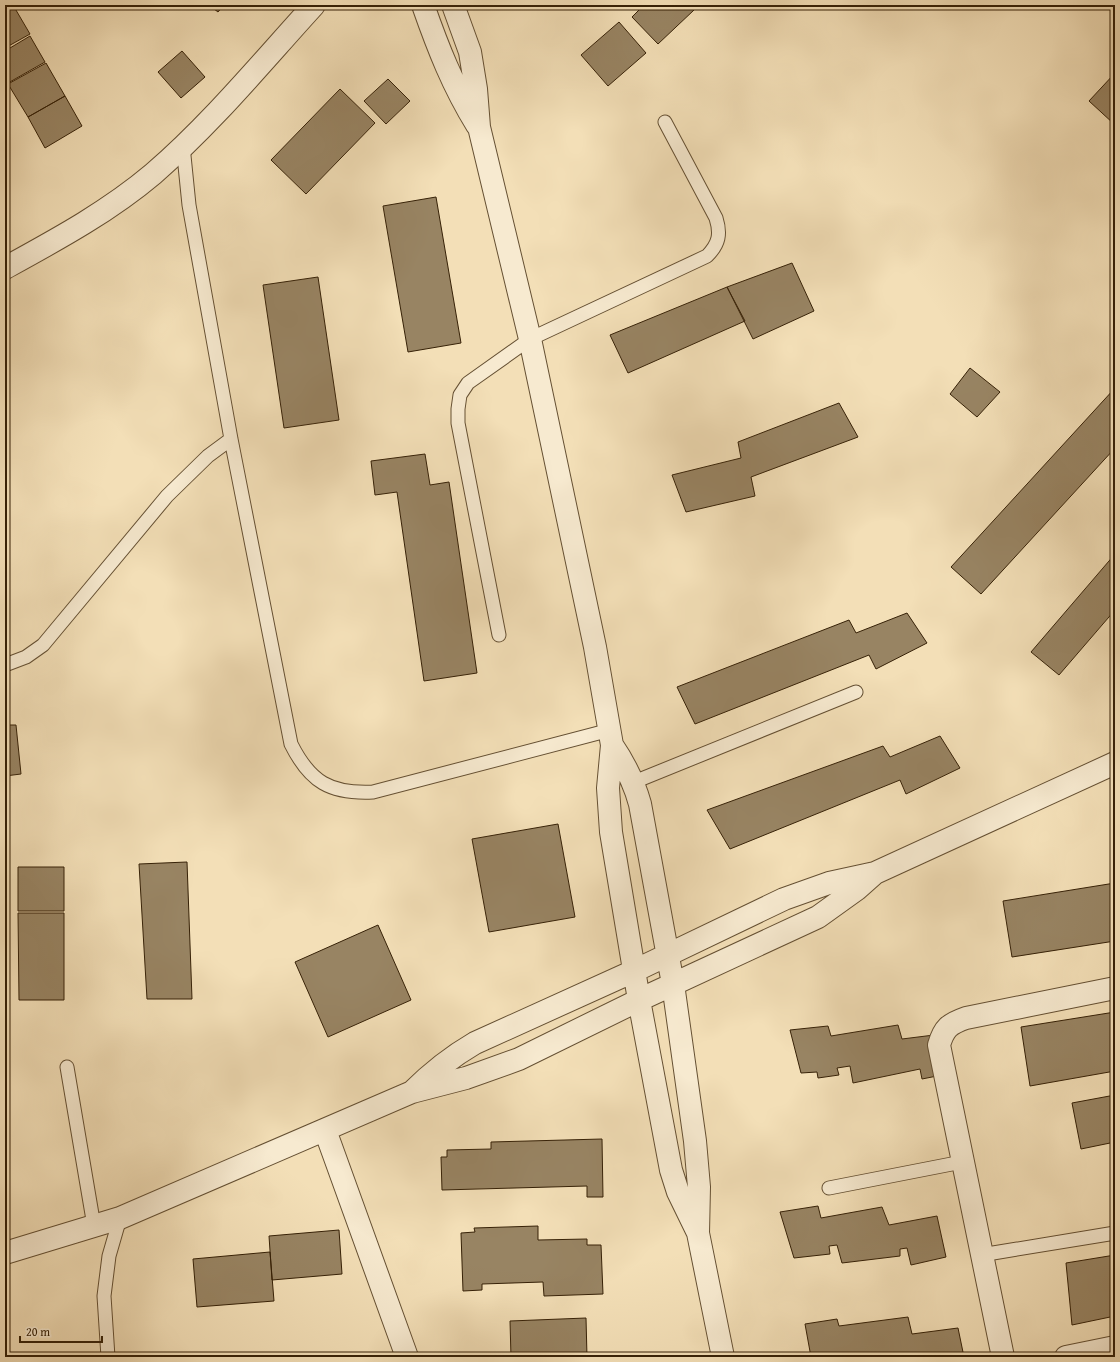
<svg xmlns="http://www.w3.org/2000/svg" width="1120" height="1362" font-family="'Gentium Book Plus',serif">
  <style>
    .building { fill: #988463; stroke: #362107 }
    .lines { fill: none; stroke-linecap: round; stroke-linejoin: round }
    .service-casing { stroke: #655033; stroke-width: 15 }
    .minor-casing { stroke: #655033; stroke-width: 24 }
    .service { stroke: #f7ead0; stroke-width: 13 }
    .minor { stroke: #f7ead0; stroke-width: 22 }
  </style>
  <rect width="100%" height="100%" fill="#f3dfb7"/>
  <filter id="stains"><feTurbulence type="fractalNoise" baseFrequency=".005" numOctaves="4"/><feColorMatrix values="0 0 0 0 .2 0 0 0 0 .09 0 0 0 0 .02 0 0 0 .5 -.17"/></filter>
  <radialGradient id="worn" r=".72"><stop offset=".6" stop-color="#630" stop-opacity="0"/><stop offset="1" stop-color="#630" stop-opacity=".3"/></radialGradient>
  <path class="building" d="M5,5H13L30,34L5,48Z
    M209,5H224L218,12Z
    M644,5H689L694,10L658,44L632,17Z
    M619,22L646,53L608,86L581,55Z
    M30,36L45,62L8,83L5,78V51Z
    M182,51L205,77L181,98L158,72Z
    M46,63L65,96L28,117L8,84Z
    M1115,73V123L1114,124L1089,101Z
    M388,79L410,101L386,124L364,101Z
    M340,89L375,123L306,194L271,160Z
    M65,96L82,126L45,148L28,117Z
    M436,197L461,343L408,352L383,206Z
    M792,263L814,311L753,339L727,287Z
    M318,277L339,420L284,428L263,285Z
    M727,287L745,321L628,373L610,335Z
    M970,368L1000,392L977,417L950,394Z
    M1115,388V448L981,594L951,567Z
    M839,403L858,437L751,477L755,496L686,512L672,475L741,458L738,442Z
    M425,454L430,485L449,482L477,673L424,681L397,492L375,495L371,461Z
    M1115,554V610L1059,675L1031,652Z
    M907,613L927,643L876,669L869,655L695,724L677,687L849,620L856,633Z
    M5,725H16L21,774L5,776Z
    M940,736L960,768L906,794L900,780L730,849L707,810L883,746L890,757Z
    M558,824L575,917L489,932L472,839Z
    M187,862L192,999H147L139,864Z
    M18,867H64V911H18Z
    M1115,883V941L1012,957L1003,901Z
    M18,913H64V1000H19Z
    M378,925L411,1000L328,1037L295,962Z
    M1115,1012V1071L1030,1086L1021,1027Z
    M898,1025L902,1039L942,1034L952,1073L922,1079L920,1069L853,1083L850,1066L837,1068L839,1075L818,1078L817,1072L801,1073L790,1030L828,1026L831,1036Z
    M1115,1095V1142L1081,1149L1072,1103Z
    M602,1139L603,1197H587V1186L442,1190L441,1157H447V1150L491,1149V1142Z
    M818,1206L821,1218L882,1207L889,1225L937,1216L946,1257L911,1265L907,1248L900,1249V1256L842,1263L837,1245L829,1246L830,1254L794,1258L780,1212Z
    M538,1226V1240L587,1239V1245H601L603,1294L544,1296L543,1282L482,1284V1290L463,1291L461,1233L475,1232L474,1228Z
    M339,1230L342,1274L272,1280L269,1236Z
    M270,1252L274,1301L197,1307L193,1259Z
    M1115,1255V1316L1072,1325L1066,1263Z
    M908,1317L912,1334L958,1328L964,1357H811L805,1324L837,1319L839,1326Z
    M586,1318L587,1357H511L510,1321Z"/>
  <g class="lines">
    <g class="service-casing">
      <path id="service" d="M183,146L189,205L231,439L291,744C310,782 330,794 373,792L610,730
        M499,635L458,423V409L460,395L468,383L530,339L707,256C719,244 721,234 716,218L665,122
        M5,665L26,657L43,645L167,496L208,456L231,439
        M634,782L856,692
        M67,1067L94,1226
        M829,1188L962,1162
        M981,1255L1115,1233
        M108,1357L104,1296L109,1256L120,1218"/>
    </g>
    <g class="minor-casing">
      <path id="minor" d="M423,5C438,48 453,86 477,125
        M453,5L470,52L476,89L479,127L530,339L595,647L612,745L608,788L611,832L639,1000L671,1170L678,1192L698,1233
        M5,268C56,240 108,212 153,174C212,123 262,62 314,5
        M612,745C625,764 634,782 640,804L673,984L695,1141L699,1187L698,1233L723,1357
        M412,1092C432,1072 451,1057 475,1043L634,971L784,899L829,883L875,873L1115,763
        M325,1130L407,1357
        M5,1253L120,1218L412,1092L466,1078L519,1059L639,1000L818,917L857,889L875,873
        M1003,1357L939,1045C944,1028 949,1024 966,1018L1115,988
        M1066,1357L1115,1347"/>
    </g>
    <use href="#service" class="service"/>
    <use href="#minor" class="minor"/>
  </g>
  <rect width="1120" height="1362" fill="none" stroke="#f3dfb7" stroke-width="20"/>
  <rect x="6" y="6" width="1108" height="1350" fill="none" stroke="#362107" stroke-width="2"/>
  <rect x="10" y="10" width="1100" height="1342" fill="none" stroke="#362107"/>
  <path d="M20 1336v6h82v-6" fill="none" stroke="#362107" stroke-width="2"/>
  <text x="26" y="1336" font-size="12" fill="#362107" stroke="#f7ead0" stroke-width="3" paint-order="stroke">20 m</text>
  <rect width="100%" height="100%" filter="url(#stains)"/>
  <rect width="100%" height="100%" fill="url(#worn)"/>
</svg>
